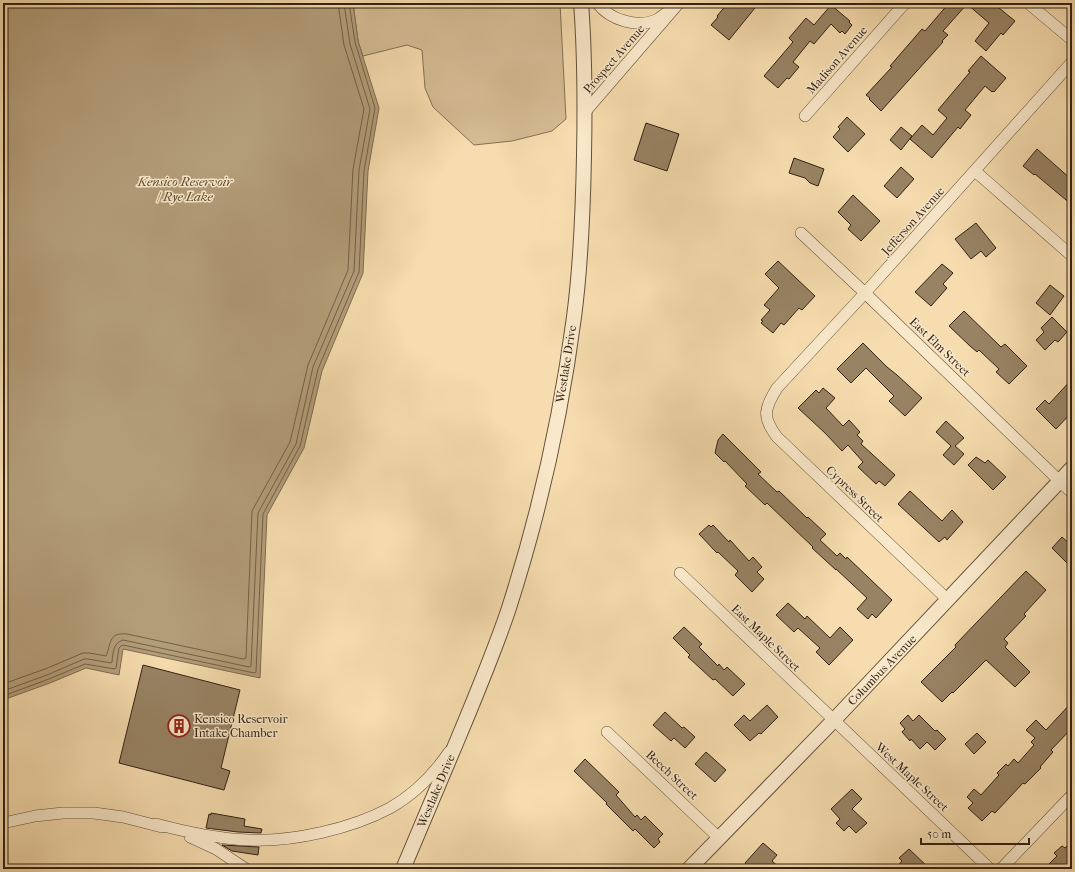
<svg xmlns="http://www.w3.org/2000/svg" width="1075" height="872" font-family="'IM FELL French Canon',serif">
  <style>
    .green { fill: #d5bc94; stroke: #846f54 }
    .water { fill: #b39d79; stroke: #7f6c50 }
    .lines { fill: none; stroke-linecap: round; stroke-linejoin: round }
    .shore { stroke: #726046; stroke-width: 1 }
    .building { fill: #988364; stroke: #322213 }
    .minor-casing { stroke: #63503a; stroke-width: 12 }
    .tertiary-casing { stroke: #63503a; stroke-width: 16 }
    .minor { stroke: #f9e8ca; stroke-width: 11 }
    .tertiary { stroke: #f9e8ca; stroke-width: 14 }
    .labels { text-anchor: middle; stroke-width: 3; stroke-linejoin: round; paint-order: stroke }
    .street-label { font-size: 12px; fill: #322213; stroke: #f9e8ca }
    .poi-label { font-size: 12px; fill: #322213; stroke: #f9e8ca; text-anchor: start }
    .water-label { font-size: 13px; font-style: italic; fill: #5f4d37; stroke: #f9e8ca }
  </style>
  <rect width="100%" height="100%" fill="#f6dcae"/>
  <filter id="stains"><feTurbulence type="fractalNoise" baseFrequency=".005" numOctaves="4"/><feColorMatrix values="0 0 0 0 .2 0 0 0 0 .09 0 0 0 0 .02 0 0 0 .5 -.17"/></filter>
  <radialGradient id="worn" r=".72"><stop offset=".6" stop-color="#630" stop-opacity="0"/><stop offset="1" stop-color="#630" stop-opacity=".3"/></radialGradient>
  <path class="green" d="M353,3H560L566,119L552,131L512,141L474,145L433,107L425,88L422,50L407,45L363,56L358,41Z"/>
  <path class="water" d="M3,3H353L358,41L379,108L368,171L363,273L322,371L304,448L267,515L260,678L123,649L119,675L86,668L50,683L3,700Z"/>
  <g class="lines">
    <path class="shore" d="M3,684L45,669L83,653H89L106,656C111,645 108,632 127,634L243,659L246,658L252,511L290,442L308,365L348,270L353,169L364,109L344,45L338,3
      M3,691L47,675L84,659H88L111,663L112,662C113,653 113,643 123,640L249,667L251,666L258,513L296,444L313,367L354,271L359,170L370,109L350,44L344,3
      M3,696L49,679L85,664L115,669L116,668L119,648L121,646L123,645L254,673L256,672L263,514L300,446L318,369L359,272L364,171L375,108L355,42L349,3"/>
  </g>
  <path class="building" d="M728,3H759L729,40L711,25L718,17L717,16Z
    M949,3H1004L999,8L1015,21L1003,35L1001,33L986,51L975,41L989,23L967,4L943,31L948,35L942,41L943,42L881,111L869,99L870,98L866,95L892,67L890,66L922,29L925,31Z
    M831,5L850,21L849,22L852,25L845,34L842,31L840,33L831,24L814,44L810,41L793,62L799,67L789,79L787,78L778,88L764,76L793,42L789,38L806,18L814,25Z
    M981,56L1006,78L994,92L993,91L992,92L985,86L965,110L971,115L960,129L958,127L932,158L910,139L922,125L933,135L947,118L938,110L970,72L968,71Z
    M847,117L865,134L848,152L833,137L840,129L838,127Z
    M646,123L679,134L667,171L634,160Z
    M901,127L912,136L901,150L890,140Z
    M1037,149L1072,180V205L1035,174L1034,175L1023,166Z
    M794,158L824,169L818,186L810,183L805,178L789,173Z
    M901,167L914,179L897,198L884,186Z
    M853,195L880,221L861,241L848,229L851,225L838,212Z
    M976,223L996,248L986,257L981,251L971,259L955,239Z
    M778,261L815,296L802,310L799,308L784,325L781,323L773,333L761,323L763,321L761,320L770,310L764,305L779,288L765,274Z
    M942,264L953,273L943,284L947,288L931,306L915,292Z
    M1050,285L1064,296L1050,315L1036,303Z
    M964,311L1001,347L1005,344L1027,366L1009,384L996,372L999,369L979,350L977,352L970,346L949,326Z
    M1052,317L1067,332L1058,342L1055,340L1045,350L1036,340L1044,332L1041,328Z
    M863,343L887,367L897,375L922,398L905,416L889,401L894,396L866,368L851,383L837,369Z
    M1072,379V412L1056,429L1036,409L1045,400L1049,404Z
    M823,388L835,398L826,408L843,426L849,420L860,432L857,435L863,441L861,444L895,475L885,486L879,481L876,484L858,467L863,462L848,445L842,451L825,433L798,408L816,390L819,393Z
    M946,421L964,438L955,446L964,454L954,465L943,455L951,446L936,432Z
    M723,434L761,472L758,474L777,492L779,491L807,518L808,517L826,534L820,540L837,556L840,553L846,559L847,557L892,600L876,618L872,614L868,619L857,609L867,598L836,569V570L812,548L813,547L767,503L765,505L745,486L747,484L725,461L724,462L715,453L718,440Z
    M976,457L985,463L988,460L1006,477L993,490L968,465Z
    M910,491L942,521L952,510L963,522L947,540L945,537L939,542L898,504Z
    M709,525L711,527L713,525L729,542L730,540L749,561L753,557L762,567L757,572L764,579L752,592L735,575L738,571L718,552L717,553L699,534Z
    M1062,537L1072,546V568L1052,548Z
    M1026,571L1046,590L1024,614L1026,616L1004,639L1008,643L1005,647L1030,672L1015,687L986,660L953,693L952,692L942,702L921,682L956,647L955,645Z
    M788,603L805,619L807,616L830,638L840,627L853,640L829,665L816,652L820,648L798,628L794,632L776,615Z
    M684,627L702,644L699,647L718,666L719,664L724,670L727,667L745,684L733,696L715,679L713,680L688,657L690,655L673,638Z
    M143,665L240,690L221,768L230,771L224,790L119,763Z
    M1072,702V728L1051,750L1053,752L1040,767L1041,768L1025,784L1023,783L995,813L992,811L982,821L968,808L973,803L967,797L974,789L981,795L999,775L997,773L1006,764L1008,766L1014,759L1018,763L1034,745L1031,742L1035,738L1026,730L1036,720L1046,730Z
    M767,705L778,717L761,734L759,733L750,741L734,725L744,715L750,721Z
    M665,712L682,728L684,727L695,737L685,748L674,738L671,741L653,725Z
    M908,715L913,721L919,715L935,731L937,730L946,739L935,750L927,742L920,749L911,739L910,741L902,732L905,729L900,723Z
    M977,733L986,742L974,754L965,744Z
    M706,752L726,770L715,782L695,764Z
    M585,759L619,792L616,795L635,817L637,815L641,820L645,816L663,834L658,839L660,842L654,848L635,829L633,831L606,804L607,803L574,771Z
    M852,789L862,799L852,809L867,823L856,833L849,826L844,831L836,823L840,819L831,809Z
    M211,813L245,819L244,826L262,829L261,833L238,832L206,828L209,814L211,815Z
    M1072,841V869H1044L1057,856L1054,853L1062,846L1065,848Z
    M763,843L777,855L772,861L781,869H752L745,863Z
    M222,845L259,847L258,855L232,851Z
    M909,849L930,869H895L902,861L899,858Z"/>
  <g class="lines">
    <g class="minor-casing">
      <path id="minor" d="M597,3C610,20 638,29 658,19C661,17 663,15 666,13
        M1028,3L1072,40
        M585,112L679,3
        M805,116L905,3
        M975,171L1072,256
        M801,233L865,293L1072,493
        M680,573L990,869
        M948,600L777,437C762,417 764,409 777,388L865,293L1072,62
        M607,732L719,838
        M3,823L35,816L63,813H94L123,817L162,827
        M156,824C186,832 217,839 249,840C292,842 351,829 390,808C413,795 434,774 449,752
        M190,837L216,849L246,869
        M1001,869L1072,795"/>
    </g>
    <g class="tertiary-casing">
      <path id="tertiary" d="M403,869C421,826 439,783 457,741C475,698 493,655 508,611C539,515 561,417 574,317C581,264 583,210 584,156C585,105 585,54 581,3
        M689,869L834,720L1072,468"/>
    </g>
    <use href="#minor" class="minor"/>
    <use href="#tertiary" class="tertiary"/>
  </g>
  <defs>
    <g id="building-ring" transform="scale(1.15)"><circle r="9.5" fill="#f9e8ca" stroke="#8f2418" stroke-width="1.5"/><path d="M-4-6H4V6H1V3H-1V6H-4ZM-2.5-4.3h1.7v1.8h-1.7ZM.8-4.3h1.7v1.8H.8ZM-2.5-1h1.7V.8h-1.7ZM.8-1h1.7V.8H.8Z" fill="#8f2418"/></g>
  </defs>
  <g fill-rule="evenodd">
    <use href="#building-ring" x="179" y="726"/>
  </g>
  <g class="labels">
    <g class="street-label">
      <text transform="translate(614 59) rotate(-49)" y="4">Prospect Avenue</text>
      <text transform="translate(837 60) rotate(-49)" y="4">Madison Avenue</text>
      <text transform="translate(913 221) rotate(-48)" y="4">Jefferson Avenue</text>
      <text transform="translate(940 347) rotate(44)" y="4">East Elm Street</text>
      <text transform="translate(566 364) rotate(-81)" y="4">Westlake Drive</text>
      <text transform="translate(855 494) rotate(44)" y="4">Cypress Street</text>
      <text transform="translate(766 638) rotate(44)" y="4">East Maple Street</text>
      <text transform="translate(882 670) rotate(-46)" y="4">Columbus Avenue</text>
      <text transform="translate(672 775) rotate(43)" y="4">Beech Street</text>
      <text transform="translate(912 777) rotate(43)" y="4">West Maple Street</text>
      <text transform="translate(436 791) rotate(-67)" y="4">Westlake Drive</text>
    </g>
    <g class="poi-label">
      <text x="194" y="723">Kensico Reservoir<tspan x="194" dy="14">Intake Chamber</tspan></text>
    </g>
    <g class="water-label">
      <text x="185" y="186">Kensico Reservoir<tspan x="185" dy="15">/ Rye Lake</tspan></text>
    </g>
  </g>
  <rect width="1075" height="872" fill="none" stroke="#f6dcae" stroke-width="16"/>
  <rect x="4" y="4" width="1067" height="864" fill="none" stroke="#322213" stroke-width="2"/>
  <rect x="8" y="8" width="1059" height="856" fill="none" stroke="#322213"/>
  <path d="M921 838v6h108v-6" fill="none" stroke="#322213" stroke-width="2"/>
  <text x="927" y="838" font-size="12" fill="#322213" stroke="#f9e8ca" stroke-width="3" paint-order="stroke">50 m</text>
  <rect width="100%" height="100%" filter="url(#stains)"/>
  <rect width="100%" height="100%" fill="url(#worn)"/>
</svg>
